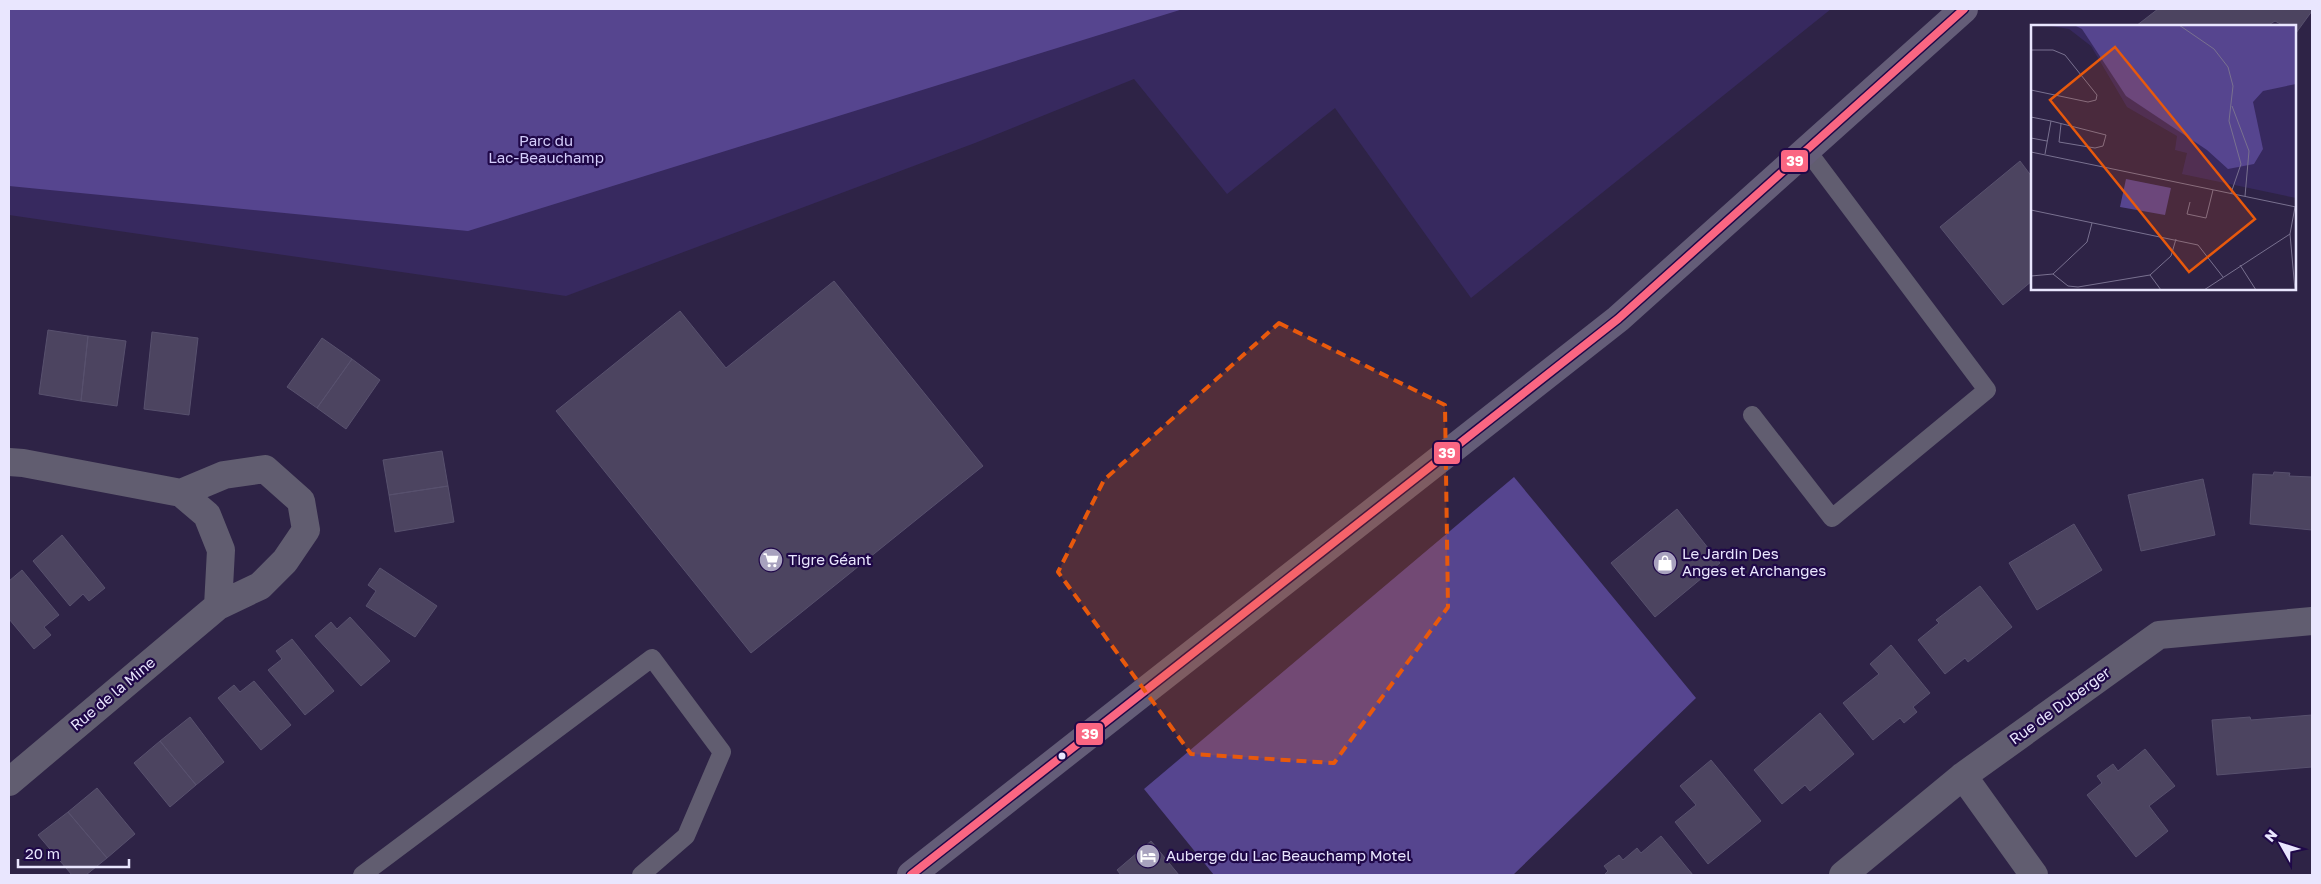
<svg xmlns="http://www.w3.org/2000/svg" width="2321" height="884" font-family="'Golos Text',sans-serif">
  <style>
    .green { fill: #37295f }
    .forest { fill: #56458f }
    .building { fill: #4c4460; stroke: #58516e }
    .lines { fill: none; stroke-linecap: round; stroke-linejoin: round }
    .service { stroke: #615d70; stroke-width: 18 }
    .minor { stroke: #615d70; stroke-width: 28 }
    .primary { stroke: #645d78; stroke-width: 28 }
    .bus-1-casing { stroke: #1f0848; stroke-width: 11 }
    .bus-1 { stroke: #fa6682; stroke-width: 8 }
    .marked { fill: #e8590c; fill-opacity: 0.2; stroke: #e8590c; stroke-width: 4; stroke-dasharray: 10 6; stroke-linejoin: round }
    .bus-dot { fill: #e9e6fe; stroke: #1f0848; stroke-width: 2 }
    .labels { text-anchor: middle; stroke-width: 4.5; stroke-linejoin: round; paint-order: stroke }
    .park-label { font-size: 15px; fill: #d4cefb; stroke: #1f0848 }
    .poi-label { font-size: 15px; fill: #e9e6fe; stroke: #1f0848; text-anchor: start }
    .street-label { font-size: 15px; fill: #e9e6fe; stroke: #1f0848 }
    .inset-road { fill: none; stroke: #797190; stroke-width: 1 }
    .view { fill: #e8590c; fill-opacity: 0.15; stroke: #e8590c; stroke-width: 2.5 }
    .inset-edge { fill: none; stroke: #e9e6fe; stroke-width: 2.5 }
    .line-badge { stroke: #1f0848; stroke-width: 2 }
    .badge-label { font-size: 14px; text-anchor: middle; font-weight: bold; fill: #fff }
  </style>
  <rect width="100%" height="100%" fill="#2e2346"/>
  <path class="green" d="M9,9H1831L1471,298L1335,108L1227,194L1134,79L975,143L566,296L9,215Z"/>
  <path class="forest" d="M9,9H1183L468,231L9,186Z
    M1514,477L1696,698L1513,875H1214L1144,789Z"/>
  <path class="building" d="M2158,9H2312V11L2296,33L2295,26H2284L2275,21L2267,26H2136Z
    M2020,161L2032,177V281L2003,305L1940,227Z
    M834,281L983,466L751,653L556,411L680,311L726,368Z
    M48,330L88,336L81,401L39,394Z
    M152,332L198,338L189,415L144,409Z
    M88,336L126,341L117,406L81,401Z
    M322,338L352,359L317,408L287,387Z
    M352,359L380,380L346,429L317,408Z
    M442,451L448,486L389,495L383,460Z
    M2274,472L2290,473L2289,476L2312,477V530L2250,524L2253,474L2273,475Z
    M2203,479L2215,535L2141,551L2128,495Z
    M448,486L454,522L395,532L389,495Z
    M1677,509L1720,563L1655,617L1611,563Z
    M2074,524L2102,570L2037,610L2009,563Z
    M62,535L105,588L89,601L83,594L70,606L33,561Z
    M380,568L437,606L415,637L366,606L376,591L368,585Z
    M22,570L59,615L44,627L51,635L34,649L9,619V581Z
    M1980,586L2012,627L1968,662L1965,658L1945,674L1918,640L1939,623L1936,620Z
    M350,617L390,661L361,686L315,636L331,622L337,629Z
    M292,639L334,691L305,715L268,670L282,659L276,651Z
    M1891,645L1930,693L1913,707L1917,712L1904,723L1900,718L1873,740L1843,703L1879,674L1870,664Z
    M254,681L291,725L261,750L218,698L234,685L240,692Z
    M1820,713L1854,754L1810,791L1805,785L1782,804L1754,770Z
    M2312,715V767L2217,775L2212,720L2250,717L2251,720Z
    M190,717L224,762L196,785L160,741Z
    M160,741L196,785L170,807L134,763Z
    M2145,749L2175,786L2149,806L2168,831L2136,857L2087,795L2102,783L2097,776L2113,764L2118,771Z
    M1711,760L1761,821L1708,864L1675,822L1696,805L1680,786Z
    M97,788L135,834L107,858L68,812Z
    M68,812L107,858L86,875H72L38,835Z
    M1661,836L1693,875H1604L1608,871L1604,866L1619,855L1623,860L1637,848L1641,853Z
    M1151,841L1179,875H1121L1117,870Z"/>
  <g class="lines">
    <path class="service" d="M1752,415L1832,518L1987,390L1806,149
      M362,875L652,658L722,752L686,836L641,875"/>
    <path class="minor" d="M9,462L23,463L181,493L224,475L265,469L301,501L306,530L285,561L260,586L218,606L9,782
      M181,493L207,515L221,550L218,606
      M1963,776L2034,875
      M1843,875L1963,776L2159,635L2312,621"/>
    <path class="primary" d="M911,875L1618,319L1964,9"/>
    <g class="bus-1-casing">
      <path id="bus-1" d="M911,875L1618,319L1964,9"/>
    </g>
    <use href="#bus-1" class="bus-1"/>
  </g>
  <path class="marked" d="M1279,323L1445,405L1448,607L1334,763L1191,754L1058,572L1104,480Z"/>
  <defs>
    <g id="supermarket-disc" transform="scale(1.25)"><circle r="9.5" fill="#a8a2be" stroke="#1f0848"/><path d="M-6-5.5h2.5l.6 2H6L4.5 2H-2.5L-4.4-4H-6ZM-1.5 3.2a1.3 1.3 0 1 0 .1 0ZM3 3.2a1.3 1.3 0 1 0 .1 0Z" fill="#fff"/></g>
    <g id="shop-disc" transform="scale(1.25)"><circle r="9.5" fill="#a8a2be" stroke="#1f0848"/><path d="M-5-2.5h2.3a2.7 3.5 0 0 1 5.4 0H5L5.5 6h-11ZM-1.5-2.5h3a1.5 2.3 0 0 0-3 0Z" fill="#fff"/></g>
    <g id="hotel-disc" transform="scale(1.25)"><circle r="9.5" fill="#a8a2be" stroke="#1f0848"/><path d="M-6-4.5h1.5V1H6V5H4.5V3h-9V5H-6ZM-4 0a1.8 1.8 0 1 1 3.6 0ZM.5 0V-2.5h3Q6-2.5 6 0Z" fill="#fff"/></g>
  </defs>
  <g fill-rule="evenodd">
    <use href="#supermarket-disc" x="771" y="560"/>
    <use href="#shop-disc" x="1665" y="563"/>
    <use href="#hotel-disc" x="1148" y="856"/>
  </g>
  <circle class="bus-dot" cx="1062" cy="756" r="4.5"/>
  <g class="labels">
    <g class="park-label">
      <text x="546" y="146">Parc du<tspan x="546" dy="17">Lac-Beauchamp</tspan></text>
    </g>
    <g class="poi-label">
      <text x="1682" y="559">Le Jardin Des<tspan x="1682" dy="17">Anges et Archanges</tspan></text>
      <text x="788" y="565">Tigre Géant</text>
      <text x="1166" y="861">Auberge du Lac Beauchamp Motel</text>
    </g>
    <g class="street-label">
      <text transform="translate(113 694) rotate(-40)" y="5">Rue de la Mine</text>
      <text transform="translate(2060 706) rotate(-36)" y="5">Rue de Duberger</text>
    </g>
  </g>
  <g transform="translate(2031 25)">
    <rect width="265" height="265" fill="#2e2346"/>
    <path d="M14,0H265V173L151,149L156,128L144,125L146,111L96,82L60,21L38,4Z" fill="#37295f"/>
    <path d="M43,0H265V59L232,66L222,77L232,124L223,139L197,144L176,125L95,71L51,4ZM95,154L140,163L134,190L89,182Z" fill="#56458f"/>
    <path class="inset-road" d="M148,0L183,24L197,42L202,61L198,96L210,139L200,168M0,25H22L34,30L66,70L65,75L57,77L0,65M201,81L218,126L214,171M0,92L20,96L14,129M20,96L75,110L72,121L64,123L28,117L30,99M0,113L16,116M0,127L265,182M159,177L156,189L175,193L182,165M264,182L259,209L264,265M0,185L167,220L192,252M209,240L225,265M22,249L37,261L47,262L119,250L140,231L145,214M119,250L130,265M0,251L22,249L56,217L61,198M173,265L259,209"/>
    <path class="view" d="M84,22L224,194L158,247L19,75Z"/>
    <rect width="265" height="265" class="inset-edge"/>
  </g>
  <g class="line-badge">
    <rect x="1780" y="149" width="29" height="24" rx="5" fill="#fa6682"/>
    <rect x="1433" y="441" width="28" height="24" rx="5" fill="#fa6682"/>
    <rect x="1075" y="722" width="29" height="24" rx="5" fill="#fa6682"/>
  </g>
  <g class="badge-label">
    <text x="1795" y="166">39</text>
    <text x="1447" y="458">39</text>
    <text x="1090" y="739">39</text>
  </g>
  <rect width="2321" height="884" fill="none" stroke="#e9e6fe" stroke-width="20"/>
  <g transform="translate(2281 844) rotate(309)" stroke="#1f0848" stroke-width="4" paint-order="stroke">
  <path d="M0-4L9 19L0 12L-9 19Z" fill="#e9e6fe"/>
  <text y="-8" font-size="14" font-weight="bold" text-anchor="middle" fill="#e9e6fe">N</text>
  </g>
  <path d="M18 859v8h111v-8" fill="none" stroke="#e9e6fe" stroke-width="2.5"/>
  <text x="25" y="859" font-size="15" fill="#e9e6fe" stroke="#1f0848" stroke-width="4" paint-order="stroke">20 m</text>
</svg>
